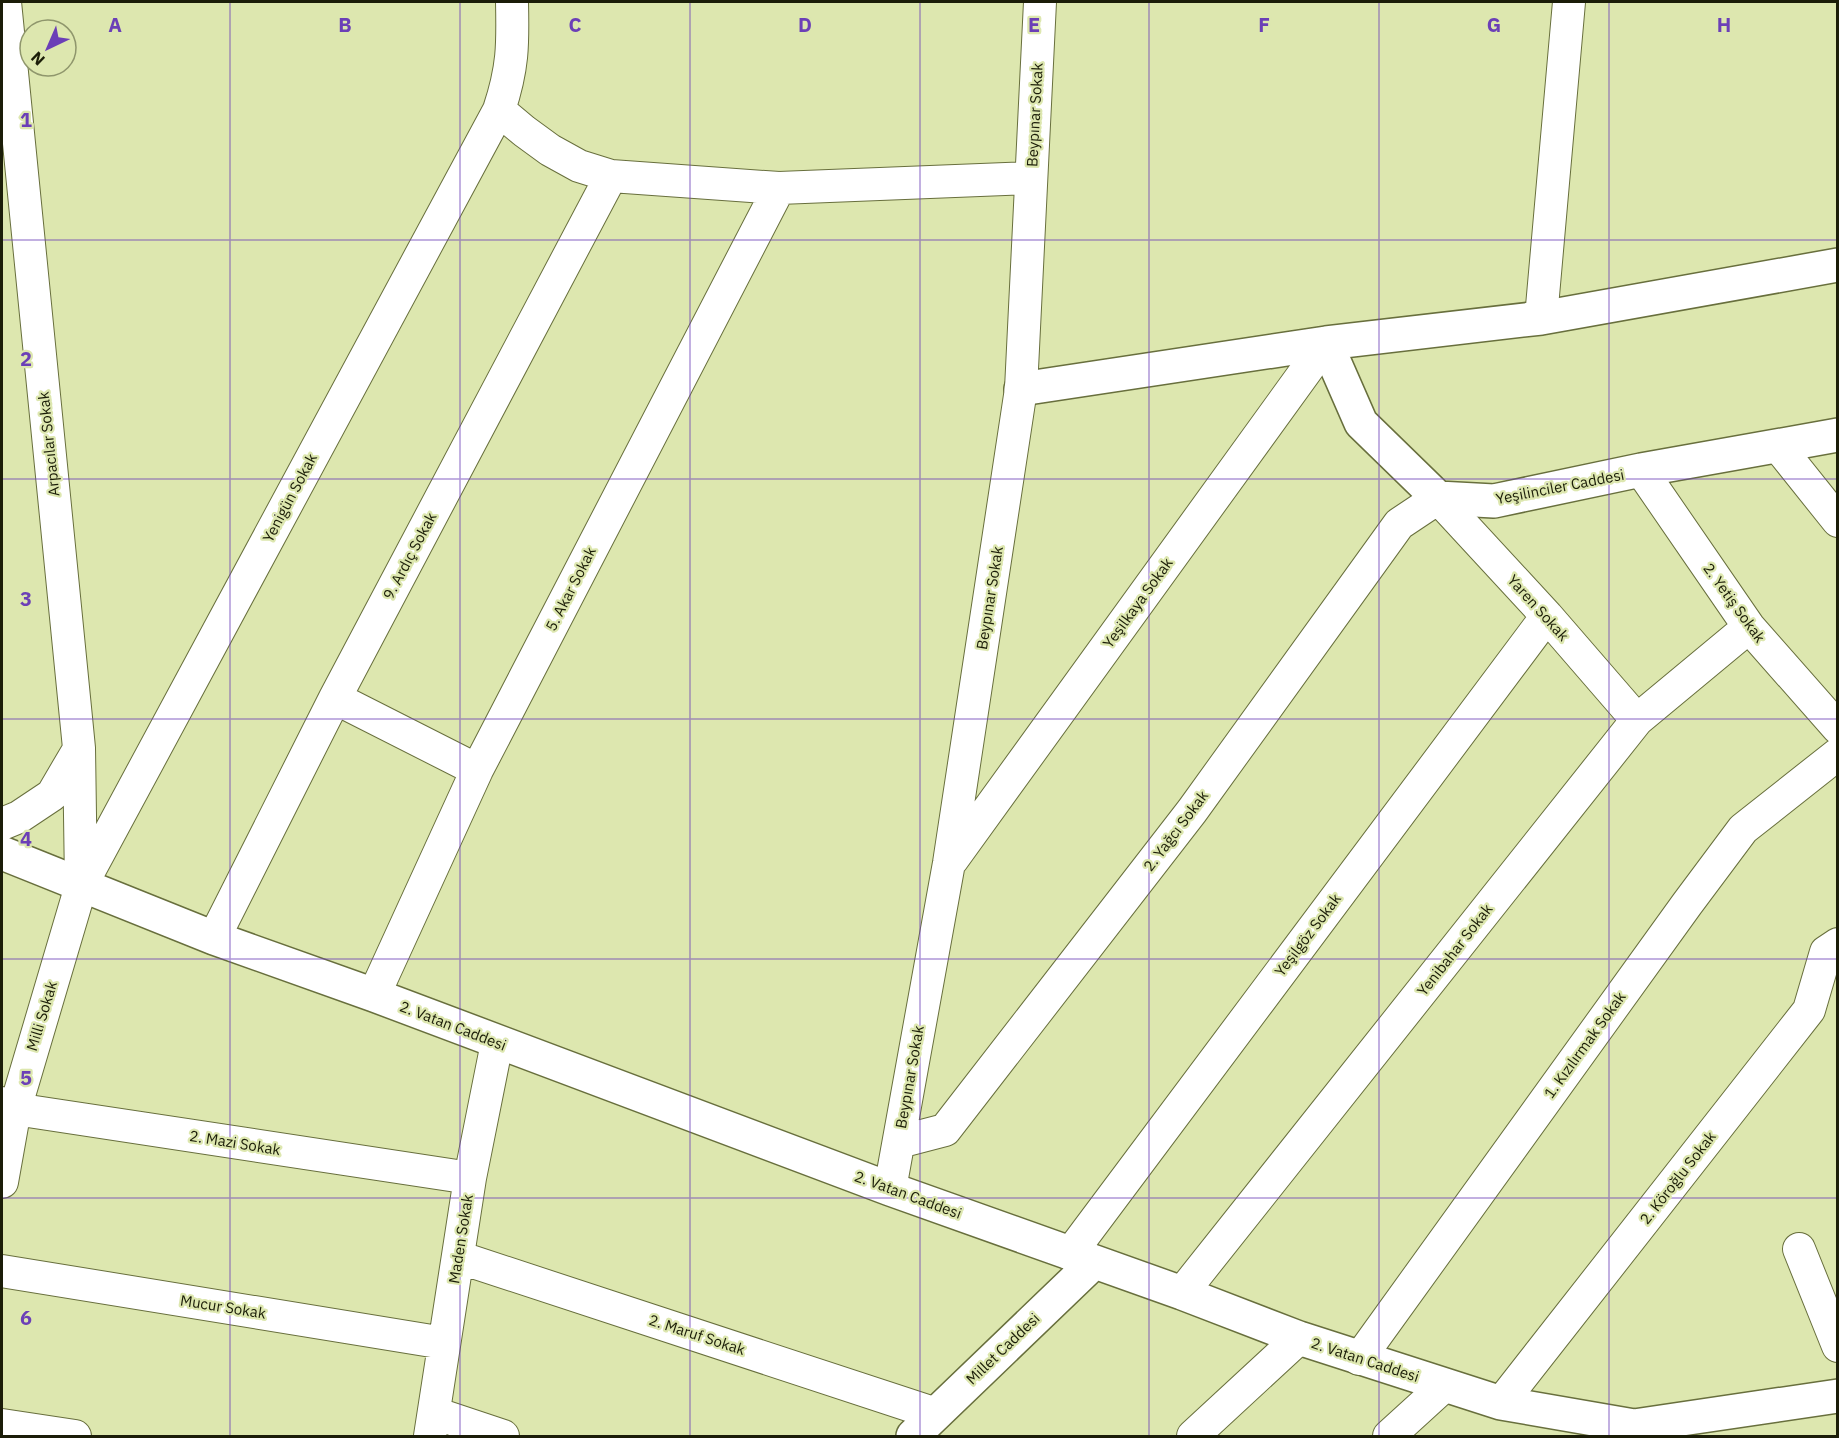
<svg xmlns="http://www.w3.org/2000/svg" width="1839" height="1438" font-family="'IBM Plex Sans',sans-serif">
  <style>
    .lines { fill: none; stroke-linecap: round; stroke-linejoin: round }
    .minor-casing { stroke: #686f3d; stroke-width: 34 }
    .secondary-casing { stroke: #686f3d; stroke-width: 36 }
    .minor { stroke: #fff; stroke-width: 32 }
    .secondary { stroke: #fff; stroke-width: 33 }
    .grid { fill: none; stroke: #6b3fb7; stroke-width: 1.5; stroke-opacity: 0.55 }
    .labels { text-anchor: middle; stroke-width: 4.5; stroke-linejoin: round; paint-order: stroke }
    .street-label { font-size: 15px; fill: #1b1d08; stroke: #dde7af }
    .grid-label { font-size: 20px; text-anchor: middle; font-weight: bold; fill: #6b3fb7; stroke: #dde7af; stroke-width: 4.5; stroke-linejoin: round; paint-order: stroke }
  </style>
  <rect width="100%" height="100%" fill="#dde7af"/>
  <g class="lines">
    <g class="minor-casing">
      <path id="minor" d="M5,2L79,748L81,883
        M499,110L524,131L550,150L579,166L611,176L779,188L1031,178
        M1541,318L1569,2
        M1778,446L1838,521
        M1641,470L1749,627L1838,728
        M335,698L477,770
        M2,824L19,817L52,795L79,749
        M952,860L1326,343
        M214,938L335,698L611,176
        M374,995L477,770L779,188
        M2,1103L15,1109L470,1178
        M899,1142L945,1130L1192,811L1399,524L1438,498L1547,616L1637,720
        M2,1182L15,1109L81,886L499,110C513,68 513,45 512,2
        M890,1189L949,863L1021,389L1040,2
        M1799,1249L1838,1346
        M1070,1254L1547,616
        M458,1257L936,1414
        M2,1271L444,1343
        M1182,1293L1637,720L1749,627
        M1359,1359L1687,904L1743,829L1838,754
        M1501,1403L1809,1010L1826,952L1838,944
        M434,1413L503,1436
        M2,1425L75,1436
        M430,1436L470,1178L497,1043
        M1193,1436L1299,1338
        M1389,1436L1445,1385"/>
    </g>
    <g class="secondary-casing">
      <path id="secondary" d="M1326,343L1361,423L1438,498L1494,501L1641,470L1838,435
        M1021,389L1326,343L1541,318L1838,265
        M2,853L214,938L374,995L890,1189L1182,1293L1299,1338L1501,1403L1634,1426L1838,1396
        M913,1436L1094,1262"/>
    </g>
    <use href="#minor" class="minor"/>
    <use href="#secondary" class="secondary"/>
  </g>
  <path class="grid" d="M230,2V1436M460,2V1436M690,2V1436M920,2V1436M1149,2V1436M1379,2V1436M1609,2V1436M2,240H1838M2,479H1838M2,719H1838M2,959H1838M2,1198H1838"/>
  <g class="labels">
    <g class="street-label">
      <text transform="translate(1035 115) rotate(-87)" y="5">Beypınar Sokak</text>
      <text transform="translate(49 444) rotate(-96)" y="5">Arpacılar Sokak</text>
      <text transform="translate(1560 487) rotate(-11)" y="5">Yeşilinciler Caddesi</text>
      <text transform="translate(290 498) rotate(-62)" y="5">Yenigün Sokak</text>
      <text transform="translate(410 556) rotate(-62)" y="5">9. Ardıç Sokak</text>
      <text transform="translate(571 589) rotate(-63)" y="5">5. Akar Sokak</text>
      <text transform="translate(990 598) rotate(-81)" y="5">Beypınar Sokak</text>
      <text transform="translate(1138 603) rotate(-54)" y="5">Yeşilkaya Sokak</text>
      <text transform="translate(1734 603) rotate(54)" y="5">2. Yetiş Sokak</text>
      <text transform="translate(1538 608) rotate(48)" y="5">Yaren Sokak</text>
      <text transform="translate(1176 831) rotate(-53)" y="5">2. Yağcı Sokak</text>
      <text transform="translate(1308 935) rotate(-53)" y="5">Yeşilgöz Sokak</text>
      <text transform="translate(1455 950) rotate(-52)" y="5">Yenibahar Sokak</text>
      <text transform="translate(42 1016) rotate(-73)" y="5">Milli Sokak</text>
      <text transform="translate(453 1026) rotate(21)" y="5">2. Vatan Caddesi</text>
      <text transform="translate(1585 1045) rotate(-54)" y="5">1. Kızılırmak Sokak</text>
      <text transform="translate(910 1077) rotate(-80)" y="5">Beypınar Sokak</text>
      <text transform="translate(235 1143) rotate(9)" y="5">2. Mazi Sokak</text>
      <text transform="translate(1678 1178) rotate(-52)" y="5">2. Köroğlu Sokak</text>
      <text transform="translate(908 1195) rotate(20)" y="5">2. Vatan Caddesi</text>
      <text transform="translate(461 1239) rotate(-81)" y="5">Maden Sokak</text>
      <text transform="translate(223 1307) rotate(9)" y="5">Mucur Sokak</text>
      <text transform="translate(697 1335) rotate(18)" y="5">2. Maruf Sokak</text>
      <text transform="translate(1003 1349) rotate(-44)" y="5">Millet Caddesi</text>
      <text transform="translate(1365 1360) rotate(18)" y="5">2. Vatan Caddesi</text>
    </g>
  </g>
  <g class="grid-label">
    <text x="115" y="32">A</text>
    <text x="345" y="32">B</text>
    <text x="575" y="32">C</text>
    <text x="805" y="32">D</text>
    <text x="1034" y="32">E</text>
    <text x="1264" y="32">F</text>
    <text x="1494" y="32">G</text>
    <text x="1724" y="32">H</text>
    <text x="26" y="127">1</text>
    <text x="26" y="366">2</text>
    <text x="26" y="606">3</text>
    <text x="26" y="846">4</text>
    <text x="26" y="1085">5</text>
    <text x="26" y="1325">6</text>
  </g>
  <rect width="1839" height="1438" fill="none" stroke="#1b1d08" stroke-width="6"/>
  <g transform="translate(48 48) rotate(224)"><circle r="28" fill="#dde7af" stroke="#8f966c" stroke-width="1.5"/>
  <path d="M0-4.5L10 22L0 15L-10 22Z" fill="#6b3fb7"/>
  <text y="-9" font-size="16" font-weight="bold" text-anchor="middle" fill="#1b1d08">N</text>
  </g>
</svg>
